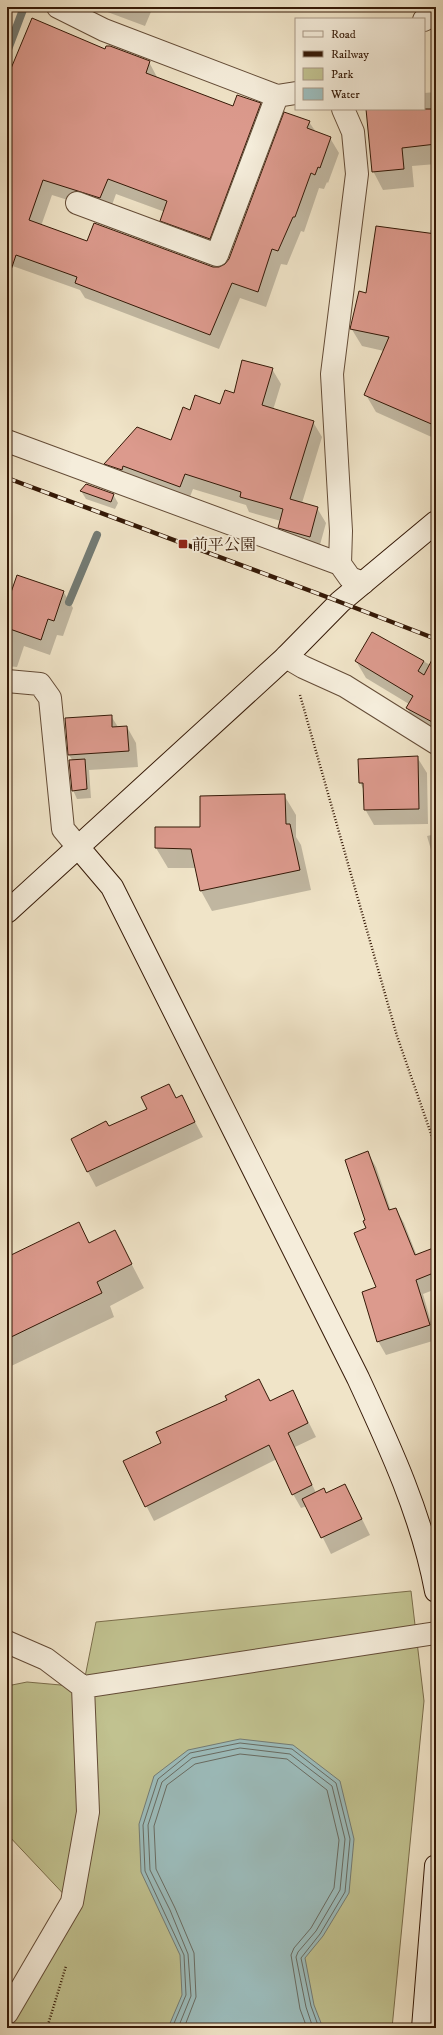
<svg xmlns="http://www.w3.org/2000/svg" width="443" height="2035" font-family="'IM FELL DW Pica','Noto Serif JP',serif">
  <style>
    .green { fill: #c1c290; stroke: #7b6e4c }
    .water { fill: #9cbdbd; stroke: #737b74 }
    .shadow { fill: #0003 }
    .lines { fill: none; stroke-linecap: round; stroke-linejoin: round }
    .shore { stroke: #686b62; stroke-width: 1 }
    .stream { stroke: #737b74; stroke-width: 8 }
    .building { fill: #dc9a8d; stroke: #351907 }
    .street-casing { stroke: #644c37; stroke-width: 24 }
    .secondary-casing { stroke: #351907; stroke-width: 24 }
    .path { stroke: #351907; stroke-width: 2.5; stroke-dasharray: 1 2; stroke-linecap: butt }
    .street { stroke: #f5eddb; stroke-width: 22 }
    .secondary { stroke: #f5eddb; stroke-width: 22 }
    .rail-casing { stroke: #351907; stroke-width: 4.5 }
    .rail { stroke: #f5eddb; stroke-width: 3; stroke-dasharray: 9; stroke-linecap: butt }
    .poi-dot { fill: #8f2418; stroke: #f5eddb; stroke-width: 1.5 }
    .labels { text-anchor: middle; stroke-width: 4; stroke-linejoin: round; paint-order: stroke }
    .poi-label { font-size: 16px; fill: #351907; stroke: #f5eddb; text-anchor: start }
  </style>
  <rect width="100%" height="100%" fill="#f0e4c8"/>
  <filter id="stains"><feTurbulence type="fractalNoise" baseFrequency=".005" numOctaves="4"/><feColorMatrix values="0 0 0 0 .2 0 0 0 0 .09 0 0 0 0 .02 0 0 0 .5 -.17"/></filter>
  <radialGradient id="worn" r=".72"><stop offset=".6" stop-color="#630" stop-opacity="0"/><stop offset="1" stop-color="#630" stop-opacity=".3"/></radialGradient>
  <path class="green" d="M411,1591L424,1701L392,2028H7V2013L71,1902L7,1834V1686L27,1682L83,1687L96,1622Z"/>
  <path class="water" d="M240,1739L293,1745L340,1781L354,1839L349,1893L323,1936L305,1958L314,2005L323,2028H168L182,1995L180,1955L141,1872L139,1824L154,1776L188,1750Z"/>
  <path class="shadow" d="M94,7H153L145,26Z
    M105,50L149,62L158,79L233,107L260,104L269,120L218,254L170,236L161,221L165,212L116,194L109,213L52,195L41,226L88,242L220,268L226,265L309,122L316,132L330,138L339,153L328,183L327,182L324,189L319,188L304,232L301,231L287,265L281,264L266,307L240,298L219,349L85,298L80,290L7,264V82Z
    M436,92V164L412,166L414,187L383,190L373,171L367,109H424V93Z
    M430,230L436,231V439L376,412L366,395L384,351L362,346L351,328L366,294L430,234Z
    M272,369L281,384L273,410L313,422L322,437L302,503L317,508L326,523L318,552L288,543L279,528L281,521L249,512L246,505L193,489L188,502L114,479L106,464L171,441L190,412L221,406Z
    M81,491L113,494L118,503L115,509L86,499Z
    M7,591H63L73,608L63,636L57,635L50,655L24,646L17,667L7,666Z
    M372,634L436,668V735L417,725L407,708L409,704L366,678L356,661Z
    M111,716L118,727H127L136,743L138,767L89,770L91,798L77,799L73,790V761L69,755Z
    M417,757L427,773L428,824L374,825L365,809L364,791L360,782Z
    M284,795L296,815V837L301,845L311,890L212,911L201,891L196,868H168L156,848V828H201Z
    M436,834V867L427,836Z
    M169,1085L177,1099L182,1097L203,1137L96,1187L88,1172L109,1128L148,1109Z
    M368,1153L376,1167L391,1211L396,1209L404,1223L417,1256L436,1259V1289L423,1294L436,1340L386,1355L378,1341L377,1288L367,1229Z
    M79,1224L90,1244L115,1232L144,1288L110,1306L114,1317L7,1368V1251L11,1257Z
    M259,1380L271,1402L293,1391L316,1437L295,1447L316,1493L326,1494L345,1485L370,1535L331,1554L307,1506L301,1508L293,1494L277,1459L154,1521L124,1462L163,1443Z"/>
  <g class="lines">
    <path class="shore" d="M172,2028L186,1995L184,1955L145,1871L143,1825L158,1779L190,1753L240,1743L292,1749L336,1783L350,1839L345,1892L320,1934L301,1958L311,2006L319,2028
      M178,2028L191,1996L188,1954L170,1910L150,1870L148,1825L162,1782L192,1758L240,1748L290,1754L332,1786L345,1839L340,1890L316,1931L298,1952L296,1957L306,2007L313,2028
      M184,2028L196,1997L194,1953L175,1908L156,1869L154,1826L167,1785L195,1764L240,1754L287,1759L327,1790L339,1840L334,1888L311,1928L294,1948L291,1955L300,2009L307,2028"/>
    <path class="stream" d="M7,52L24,7
      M69,602L97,535"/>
  </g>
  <path class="building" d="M32,18L105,49L106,46H110L150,61L146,73L233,106L237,95L261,103L210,239L160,221L167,201L108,179L100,198L43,180L29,220L87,241L94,223L213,267H219L225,264L229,259L284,112L310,121L307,128L331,137L320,168L318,167L315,175L311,173L295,217H293L278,251L272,249L258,292L232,283L210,335L75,283L77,277L16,255L10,273H7V78Z
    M366,109H436V144L402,148L404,169L372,172Z
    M376,226L436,234V426L364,395L389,337L350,329L359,291L366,293Z
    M242,360L273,368L262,405L314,421L290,499L318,507L310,537L278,528L283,509L240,497L241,492L185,474L180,487L123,466L122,470L104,464L137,427L171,440L183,407L190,410L195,395L220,404L225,390L234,393Z
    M86,484L114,494L111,502L80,491Z
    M17,575L64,591L54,621L48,619L41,640L7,628V604Z
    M372,632L424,661L418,671L424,675L436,652V724L406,708L413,696L355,661Z
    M112,715V727L127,726L129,751L68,755L65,718Z
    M418,756L419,809L364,810L363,783H359L358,759Z
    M85,759L87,789L72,791L69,760Z
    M285,794L286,824H290L300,870L200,891L191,849L155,848V827H200V796Z
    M169,1084L176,1098L182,1095L195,1122L87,1172L71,1139L106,1121L109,1126L147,1109L141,1097Z
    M368,1151L389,1210L396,1208L415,1255L436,1247V1272L416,1280L430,1325L377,1342L362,1292L376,1287L354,1233L366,1228L363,1221L365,1220L345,1160Z
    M79,1222L89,1243L115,1230L132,1264L97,1282L102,1293L7,1339V1257Z
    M259,1379L270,1401L293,1390L308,1423L288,1433L312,1485L292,1495L269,1445L145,1507L123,1461L161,1443L156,1432L227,1400L225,1396Z
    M345,1484L362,1519L321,1538L302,1499L324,1488L326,1493Z"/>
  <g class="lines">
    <g class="street-casing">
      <path id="street" d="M58,7L104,30L277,96L296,93
        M424,20L436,13
        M77,203L217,255L277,96
        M7,441L340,564L350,578L363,583
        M340,564L341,531L332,374L357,174L353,132L343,109
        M286,657L303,667L345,686L436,743
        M7,681L40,684L50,698L63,829L78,847
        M7,1642L46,1659L83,1687L436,1633
        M7,2013L72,1902L88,1812L83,1687"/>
    </g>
    <g class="secondary-casing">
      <path id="secondary" d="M78,847L112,887L358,1378C390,1447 422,1516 436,1591
        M7,912L286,657L340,602L436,522
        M423,2028L436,1866"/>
    </g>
    <path class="path" d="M7,10L8,7
      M300,695L397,1036L436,1148
      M47,2028L66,1966"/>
    <use href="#street" class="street"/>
    <use href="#secondary" class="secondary"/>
    <g class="rail-casing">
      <path id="rail" d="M7,478L327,597L436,639"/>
    </g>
    <use href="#rail" class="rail"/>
  </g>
  <rect class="poi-dot" x="178" y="539" width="10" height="10" rx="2"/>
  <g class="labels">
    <g class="poi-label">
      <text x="192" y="550">前平公園</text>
    </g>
  </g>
  <rect width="443" height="2035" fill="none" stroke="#f0e4c8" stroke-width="24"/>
  <rect x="8" y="8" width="427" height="2019" fill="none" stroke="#351907" stroke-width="2"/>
  <rect x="12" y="12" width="419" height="2011" fill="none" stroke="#351907"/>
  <rect x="295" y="18" width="130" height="92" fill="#f5eddb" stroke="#a89886"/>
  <rect x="303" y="31" width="20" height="6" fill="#f5eddb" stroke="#a89886"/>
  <text x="331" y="38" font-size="12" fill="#351907">Road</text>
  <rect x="303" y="51" width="20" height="6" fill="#351907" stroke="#a89886"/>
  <text x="331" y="58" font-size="12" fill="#351907">Railway</text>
  <rect x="303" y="68" width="20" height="12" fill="#c1c290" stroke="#a89886"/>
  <text x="331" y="78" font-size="12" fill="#351907">Park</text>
  <rect x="303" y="88" width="20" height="12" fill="#9cbdbd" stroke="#a89886"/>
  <text x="331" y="98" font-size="12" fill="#351907">Water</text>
  <rect width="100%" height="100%" filter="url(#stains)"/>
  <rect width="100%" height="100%" fill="url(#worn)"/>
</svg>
